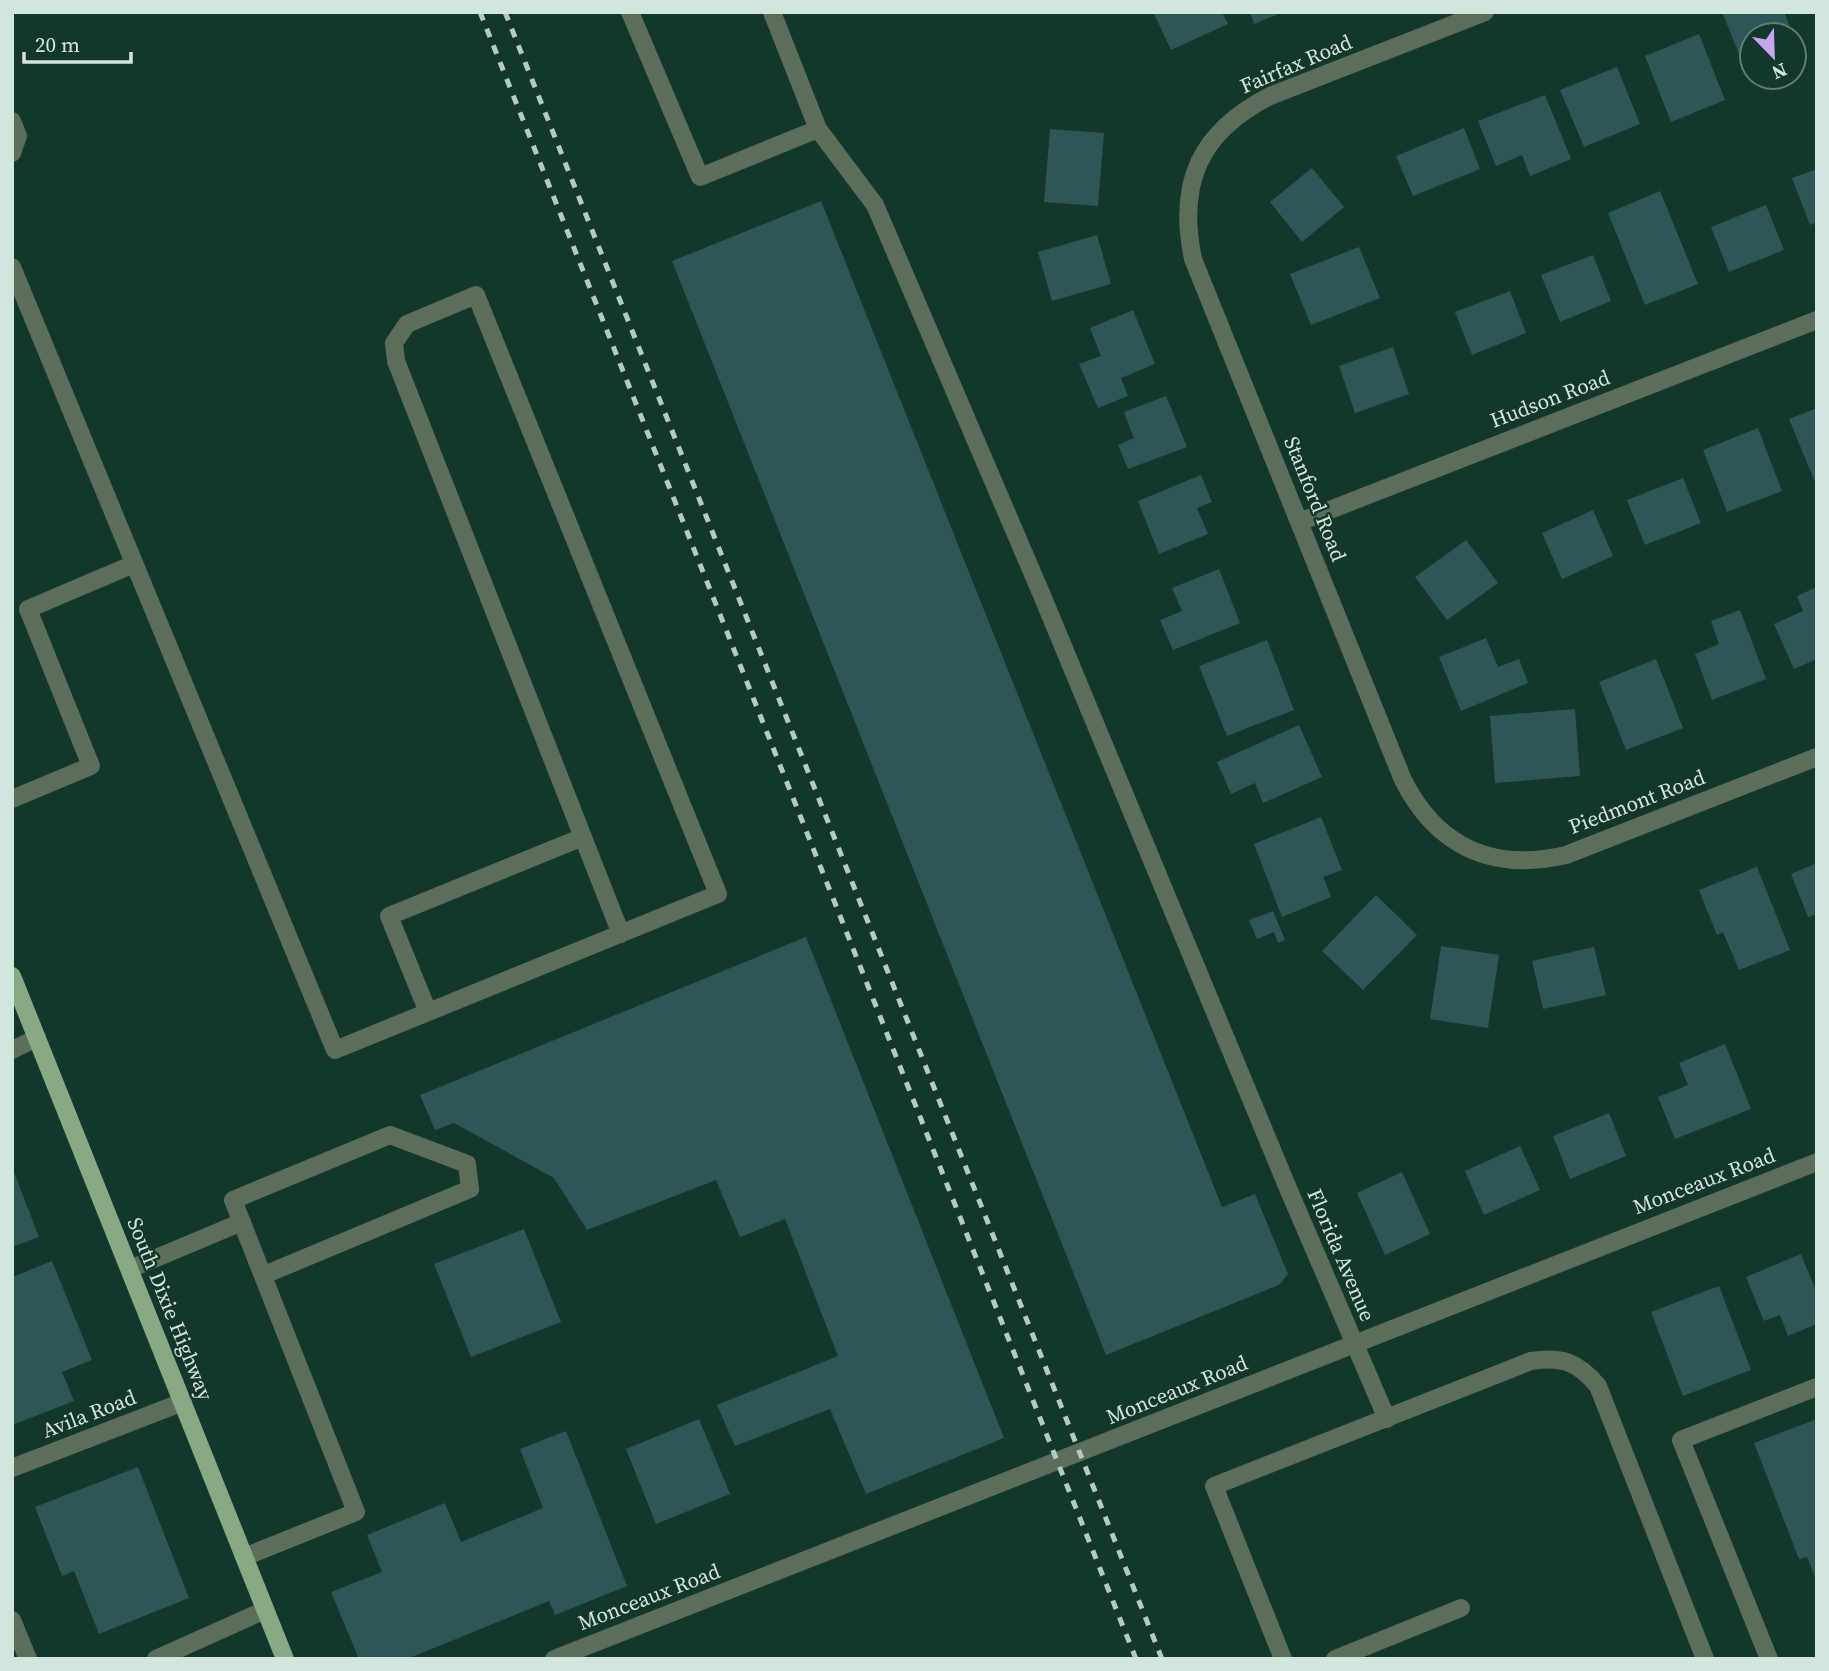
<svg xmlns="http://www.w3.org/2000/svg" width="1829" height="1671" font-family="'Source Serif 4',serif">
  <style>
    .building { fill: #2d5657 }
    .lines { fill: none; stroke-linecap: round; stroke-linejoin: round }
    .minor { stroke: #5c6d5b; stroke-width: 18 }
    .major { stroke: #87aa84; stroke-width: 18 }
    .rail { stroke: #b5cac2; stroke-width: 5; stroke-dasharray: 9 9; stroke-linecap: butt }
    .labels { text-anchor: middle; stroke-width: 5; stroke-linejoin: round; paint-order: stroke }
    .street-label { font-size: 21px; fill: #d3e6de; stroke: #14372c }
  </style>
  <rect width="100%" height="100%" fill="#14372c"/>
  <path class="building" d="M1153,12H1222L1228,24L1171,50Z
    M1250,12H1283L1254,24Z
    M1722,12H1784L1793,35H1752V69L1746,71Z
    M1699,34L1725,100L1671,122L1645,56Z
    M1617,67L1640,124L1584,147L1560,90Z
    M1545,95L1571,159L1530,176L1522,155L1496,166L1478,121Z
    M1464,128L1480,169L1413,196L1396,156Z
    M1050,129L1104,133L1098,206L1044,202Z
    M1312,168L1344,207L1302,242L1270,202Z
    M1817,169V222L1810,225L1792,178Z
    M1660,191L1698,284L1645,305L1608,213Z
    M821,201L1222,1207L1255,1194L1288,1274L1279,1285L1106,1355L672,261Z
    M1766,205L1784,250L1729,272L1711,227Z
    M1097,235L1111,284L1052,301L1038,252Z
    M1359,247L1380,298L1311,325L1290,274Z
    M1593,255L1611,301L1560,322L1541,275Z
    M1510,291L1526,333L1472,355L1455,312Z
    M1133,310L1155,364L1121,378L1128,396L1098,408L1079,364L1101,356L1090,328Z
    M1393,347L1409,394L1355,413L1339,366Z
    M1166,396L1187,447L1128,469L1118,445L1134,438L1124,412Z
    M1817,408V487L1789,419Z
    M1758,428L1782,491L1727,512L1703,450Z
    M1201,475L1212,502L1197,508L1208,534L1159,554L1138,501Z
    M1683,478L1701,523L1645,545L1627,500Z
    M1593,510L1613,556L1562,579L1542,533Z
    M1466,540L1498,583L1447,620L1415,577Z
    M1219,569L1240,623L1173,650L1160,620L1182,611L1172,588Z
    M1817,587V659L1794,669L1774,624L1803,611L1797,596Z
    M1740,610L1766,679L1712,700L1695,654L1719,644L1711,621Z
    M1486,638L1498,667L1519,659L1528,683L1461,711L1439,657Z
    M1267,640L1294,710L1227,736L1199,666Z
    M1656,659L1683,728L1626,750L1599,682Z
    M1575,709L1580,776L1495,783L1490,716Z
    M1299,725L1322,777L1263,803L1255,783L1231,794L1217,762Z
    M1321,817L1342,870L1323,877L1331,897L1282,917L1254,844Z
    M1817,863V914L1808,917L1791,874Z
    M1757,867L1790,950L1739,970L1723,932L1717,935L1699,890Z
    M1376,895L1417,935L1363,990L1322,951Z
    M1273,911L1285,940L1278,943L1274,932L1257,939L1249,920Z
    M806,937L1004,1438L866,1494L830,1409L735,1446L717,1405L838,1356L785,1219L740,1237L716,1180L587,1230L554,1178L454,1123L435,1130L420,1095Z
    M1441,946L1499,955L1488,1028L1430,1019Z
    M1594,947L1606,995L1543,1009L1532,961Z
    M1725,1044L1751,1109L1675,1139L1658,1097L1688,1085L1679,1063Z
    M1609,1113L1626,1156L1570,1179L1553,1136Z
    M1520,1146L1540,1190L1484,1215L1465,1171Z
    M12,1167L39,1237L12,1247Z
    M1402,1172L1430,1234L1385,1255L1357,1193Z
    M524,1229L561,1322L471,1357L434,1264Z
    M1801,1254L1817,1293V1324L1788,1336L1780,1315L1764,1321L1746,1277Z
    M52,1261L92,1360L62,1372L74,1401L12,1425V1277Z
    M1719,1286L1751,1370L1683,1396L1651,1312Z
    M699,1419L730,1494L656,1524L626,1449Z
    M1817,1419V1582L1807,1557L1799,1559L1754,1443Z
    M566,1431L627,1586L555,1615L549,1601L407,1659H359L331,1592L382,1572L367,1535L445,1503L461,1542L543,1508L520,1449Z
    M138,1467L189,1598L99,1634L74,1571L62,1576L35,1507Z"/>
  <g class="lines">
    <path class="minor" d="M630,12L700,177L818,129
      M772,12L818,129L875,205L1041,593L1287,1186L1387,1419
      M1485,12L1270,96C1200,132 1177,182 1193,259L1403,780C1437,847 1493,872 1566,855L1817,757
      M12,121L18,136L12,153
      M12,267L335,1050L718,894L476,295L407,324L394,343L396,361L621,934
      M1299,522L1817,320
      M12,799L91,766L28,609L134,564
      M428,1012L389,916L583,837
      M12,1050L37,1038
      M130,1269L242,1222
      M12,1468L183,1402
      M244,1557L356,1512L233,1200L390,1135L467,1164L470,1189L264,1275
      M12,1620L28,1659
      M156,1659L265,1610
      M554,1659L1817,1162
      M1283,1659L1214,1486L1531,1361C1562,1356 1578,1362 1598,1386L1705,1659
      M1335,1659L1461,1608
      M1769,1659L1681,1440L1817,1387"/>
    <path class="major" d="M12,976L285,1659"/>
    <path class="rail" d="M480,12L1136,1659
      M505,12L1162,1659"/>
  </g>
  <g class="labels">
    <g class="street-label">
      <text transform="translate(1296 64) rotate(-23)" y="7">Fairfax Road</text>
      <text transform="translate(1550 399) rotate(-21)" y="7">Hudson Road</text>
      <text transform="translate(1315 499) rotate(68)" y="7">Stanford Road</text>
      <text transform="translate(1637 802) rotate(-21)" y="7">Piedmont Road</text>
      <text transform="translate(1704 1181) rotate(-21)" y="7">Monceaux Road</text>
      <text transform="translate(1341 1255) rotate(67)" y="7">Florida Avenue</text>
      <text transform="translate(170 1309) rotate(68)" y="7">South Dixie Highway</text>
      <text transform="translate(1177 1390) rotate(-22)" y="7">Monceaux Road</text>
      <text transform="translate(89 1414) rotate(-21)" y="7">Avila Road</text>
      <text transform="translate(649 1597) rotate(-21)" y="7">Monceaux Road</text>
    </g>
  </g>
  <rect width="1829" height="1671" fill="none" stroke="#d3e6de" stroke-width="28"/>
  <g transform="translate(1773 56) rotate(157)"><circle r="33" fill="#14372c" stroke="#607d73" stroke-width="2"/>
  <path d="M0-5L12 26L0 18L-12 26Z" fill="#c7a6ef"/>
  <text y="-10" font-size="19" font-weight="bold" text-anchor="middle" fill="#d3e6de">N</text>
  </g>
  <path d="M24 52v10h107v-10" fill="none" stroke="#d3e6de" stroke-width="3.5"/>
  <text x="35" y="52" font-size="21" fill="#d3e6de" stroke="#14372c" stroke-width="5" paint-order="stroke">20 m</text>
</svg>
